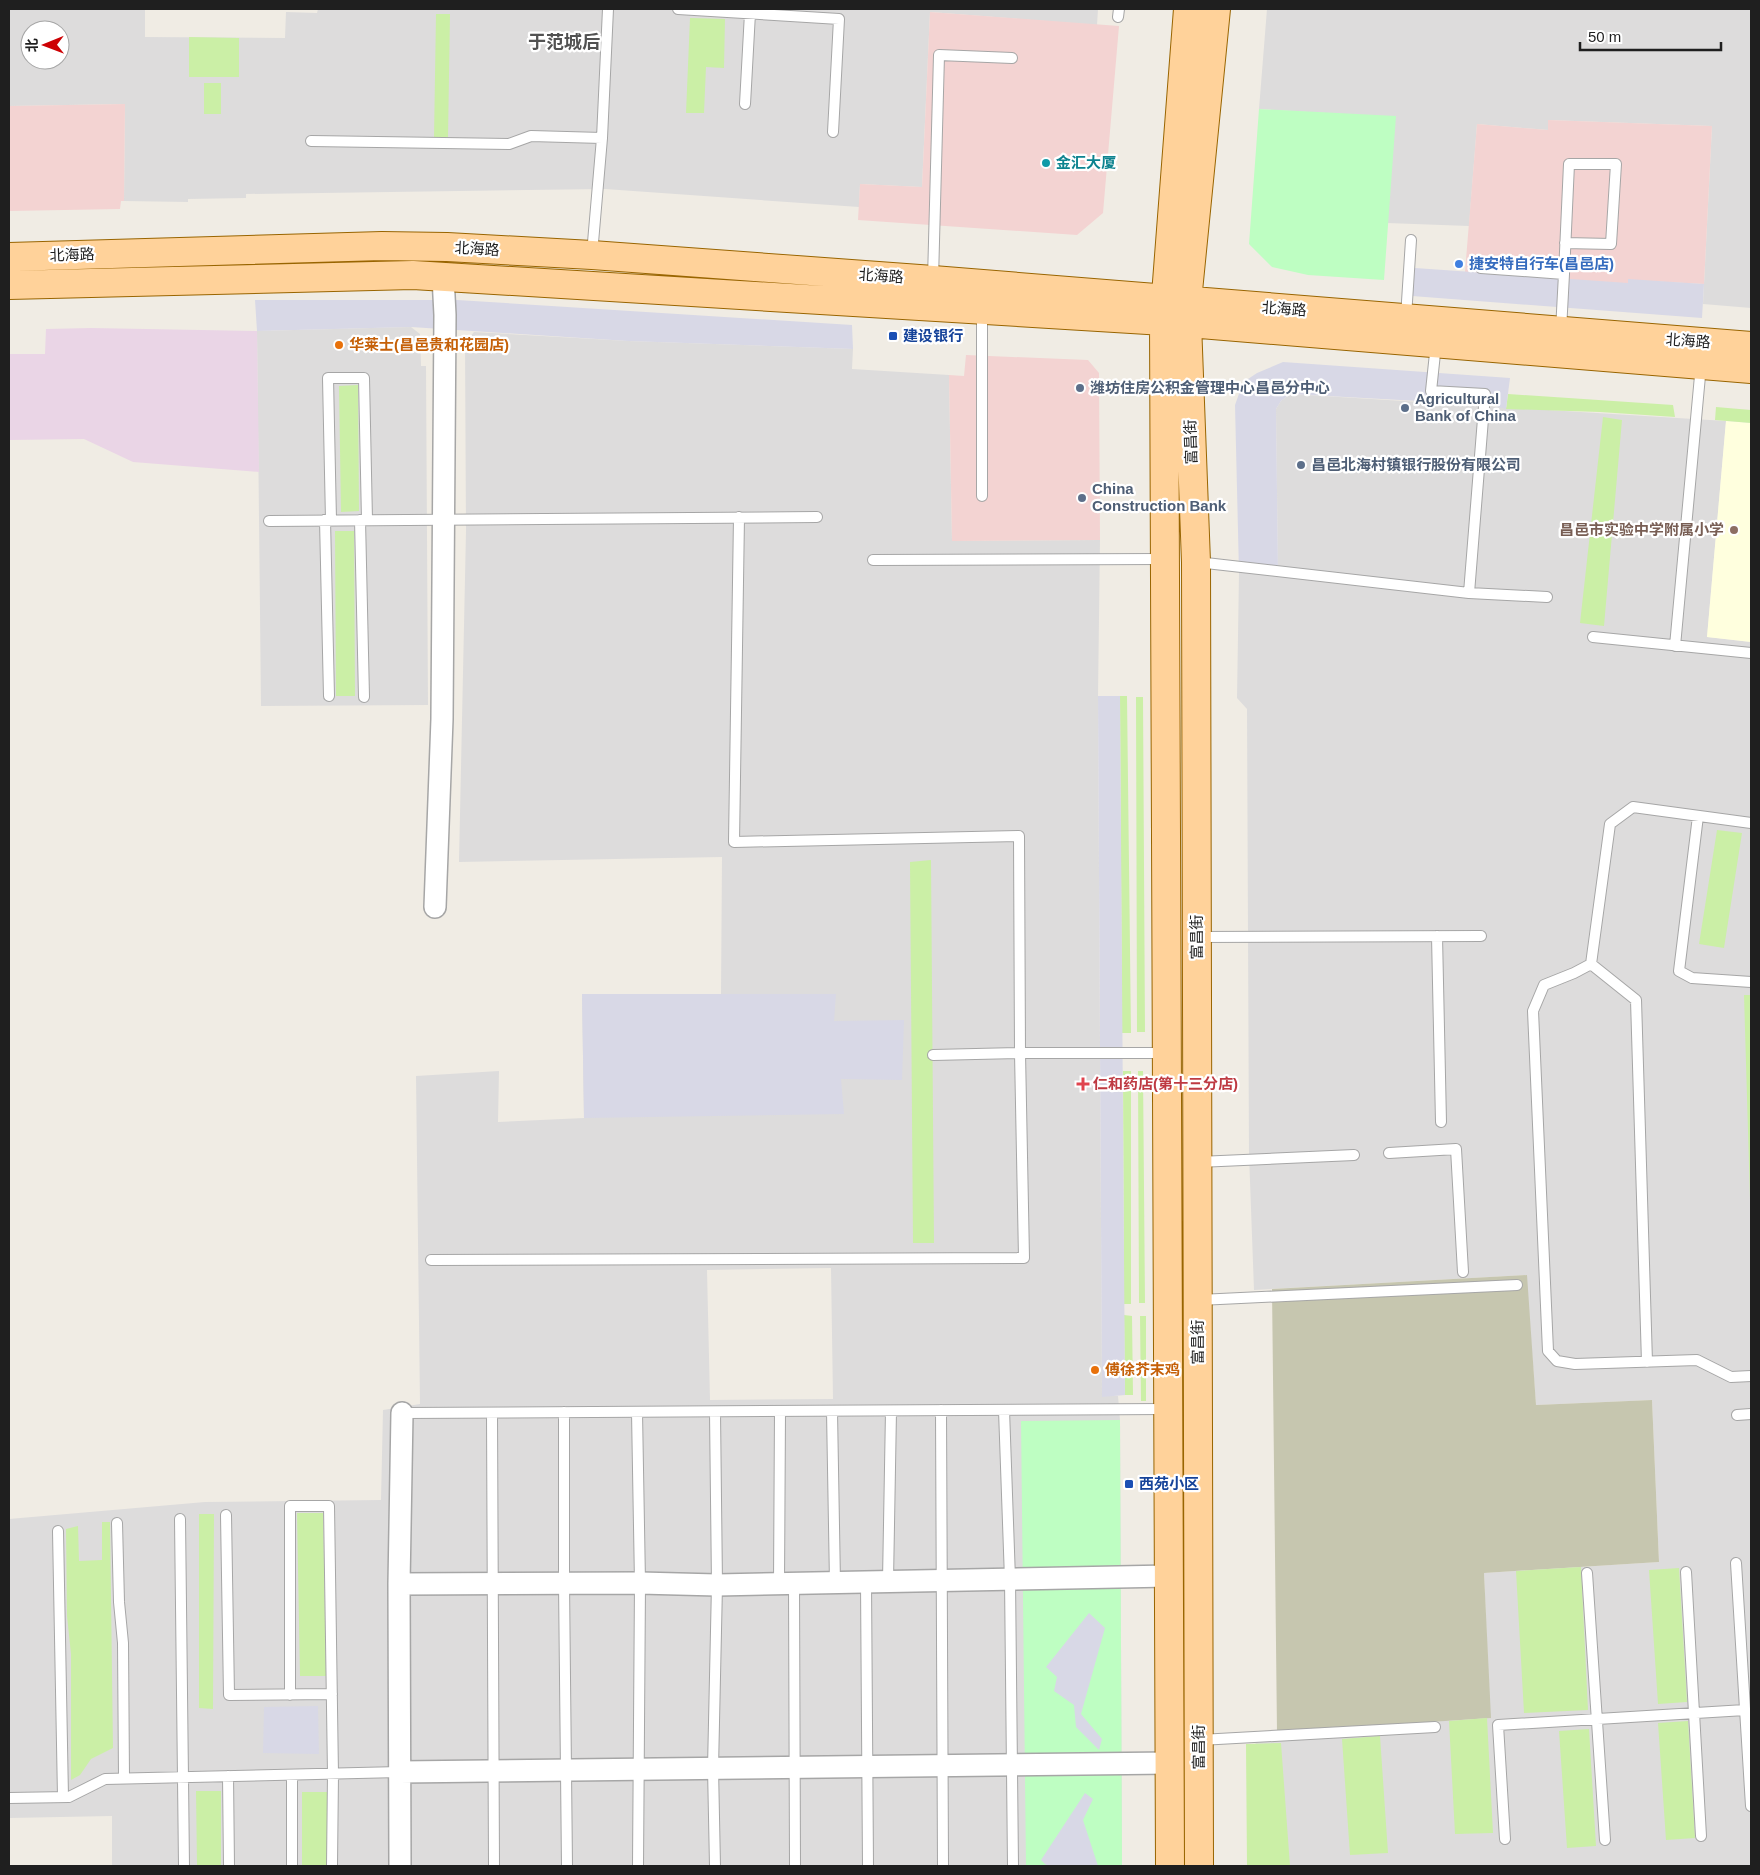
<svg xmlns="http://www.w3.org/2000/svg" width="1760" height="1875" font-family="Arial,'Noto Sans SC',sans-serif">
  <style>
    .residential { fill: #dddcdc; fill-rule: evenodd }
    .commercial { fill: #f3d3d2 }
    .industrial { fill: #ead5e6 }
    .education { fill: #ffffde }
    .construction { fill: #c6c6af }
    .grass { fill: #cbefa6 }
    .park { fill: #befec2 }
    .plaza { fill: #d8d8e6 }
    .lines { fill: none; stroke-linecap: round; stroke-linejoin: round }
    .lane-casing { stroke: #a6a6a6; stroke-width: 12 }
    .street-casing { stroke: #a6a6a6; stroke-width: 24 }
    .primary-casing { stroke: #996500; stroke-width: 30 }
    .lane { stroke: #fff; stroke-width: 10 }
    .street { stroke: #fff; stroke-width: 21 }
    .primary { stroke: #ffd29a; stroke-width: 28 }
    .culture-dot { fill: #0f9aa8; stroke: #fff; stroke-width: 2 }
    .shop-dot { fill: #3f7fe0; stroke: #fff; stroke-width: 2 }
    .transit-dot { fill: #1a4fb4; stroke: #fff; stroke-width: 2 }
    .food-dot { fill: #e8710a; stroke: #fff; stroke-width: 2 }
    .service-dot { fill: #5c6f8a; stroke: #fff; stroke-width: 2 }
    .education-dot { fill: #8d6e63; stroke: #fff; stroke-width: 2 }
    .health-dot { fill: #e0444e; stroke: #fff; stroke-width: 2 }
    .labels { text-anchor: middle; stroke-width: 4.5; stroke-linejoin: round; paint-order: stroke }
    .culture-label { font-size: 15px; font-weight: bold; fill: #0d838f; stroke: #fff; text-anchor: start }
    .street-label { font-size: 15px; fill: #1f1f1f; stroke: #fff }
    .shop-label { font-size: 15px; font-weight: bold; fill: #366cbe; stroke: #fff; text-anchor: start }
    .transit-label { font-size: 15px; font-weight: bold; fill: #164399; stroke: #fff; text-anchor: start }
    .food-label { font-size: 15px; font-weight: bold; fill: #c56008; stroke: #fff; text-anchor: start }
    .service-label { font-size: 15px; font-weight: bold; fill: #4e5e75; stroke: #fff; text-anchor: start }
    .education-label { font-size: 15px; font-weight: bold; fill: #785e54; stroke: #fff; text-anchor: end }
    .health-label { font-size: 15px; font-weight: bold; fill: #be3a42; stroke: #fff; text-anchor: start }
    .quarter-label { font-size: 18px; font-weight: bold; fill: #525252; stroke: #fff }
  </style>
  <rect width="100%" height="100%" fill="#f0ece4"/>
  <path class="residential" d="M9,9H145V37L285,38L286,12L317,13L318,9H1098L1097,25L930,12L922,187L860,184L859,207L605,189L246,194V198L188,199V202L124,201L125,104L9,106ZM30,30H60V60H30Z
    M1267,9H1751V308L1703,304L1712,126L1548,120V130L1477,124L1469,226L1387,223L1395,117L1259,109Z
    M411,327L420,334L421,366H426L428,705L261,706L257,331Z
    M474,332L628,341L853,349L852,369L949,375L952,541L1100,540L1098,696L1102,1396H1118L1120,1420L1122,1866H112V1816L9,1818V1519L205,1502L381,1500L383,1410L420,1404L416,1076L499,1071L498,1122L584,1118L582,994H721L722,857L459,862L466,531L465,343ZM831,1268L833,1399L710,1400L707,1270Z
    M1290,394L1726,421L1707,637L1751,642V1866H1262L1255,1733L1490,1718L1484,1573L1659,1562L1652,1400L1536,1405L1526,1275L1254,1290L1249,1154L1247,709L1237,698L1239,573L1278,571L1276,409L1281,401Z"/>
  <path class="commercial" d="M930,12L1119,26L1103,213L1077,235L858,220L860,184L922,187Z
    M125,104L124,201H121L120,209L9,211V106Z
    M1548,120L1712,126L1704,284L1629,280L1628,284L1465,272L1477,124L1548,130Z
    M966,355L1088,360L1099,373L1100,540L952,541L949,375L964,376Z"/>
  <path class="industrial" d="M91,328L257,331L259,472L133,462L84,439L9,440V354H45L46,329Z"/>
  <path class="education" d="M1726,421L1751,423V642L1707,637Z"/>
  <path class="construction" d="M1527,1275L1536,1405L1652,1400L1659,1562L1484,1573L1491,1718L1277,1732L1272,1289Z"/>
  <path class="grass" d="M436,14H450L448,137H434Z
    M690,18L725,19L724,68L706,67L704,113H686Z
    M189,37L239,38V77H189Z
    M204,83H221V114H204Z
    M358,385L359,511L341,512L339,386Z
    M1508,394L1673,405L1675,417L1600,412L1506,409Z
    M1716,407L1751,410V423L1715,420Z
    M1603,417L1622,420L1604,626L1580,623Z
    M335,531H354L355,696H336Z
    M1120,696H1127L1131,1033H1122Z
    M1136,697H1143L1145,1032H1137Z
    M1717,830L1742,833L1724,948L1699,944Z
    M931,860L934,1243H913L910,862Z
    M1744,995H1751V1233Z
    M1123,1071H1131V1304H1124Z
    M1138,1071H1143L1145,1303H1139Z
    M1124,1315L1132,1316L1133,1395H1125Z
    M1140,1316H1146V1401H1141Z
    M297,1513H323L326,1676H300Z
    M199,1514H214L213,1709L199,1708Z
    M102,1522H110L113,1748L91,1759L80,1775L71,1780V1654L67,1616L66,1529L78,1526L79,1561L102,1560Z
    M1581,1567L1588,1710L1524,1713L1516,1571Z
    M1679,1568L1687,1702L1658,1704L1649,1570Z
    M1487,1718L1493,1833L1455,1834L1449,1721Z
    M1688,1721L1695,1838L1666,1840L1658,1723Z
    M1589,1729L1596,1846L1567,1848L1559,1731Z
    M1380,1736L1388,1853L1350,1855L1342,1739Z
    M1281,1743L1290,1866H1247L1246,1744Z
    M196,1791H221V1866H197Z
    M302,1792H327V1866H302Z"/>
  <path class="park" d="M1259,109L1396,116L1384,280L1308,275L1272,267L1249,244Z
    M1120,1420L1122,1866H1026L1021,1421Z"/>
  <path class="plaza" d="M1415,268L1628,283V279L1704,284L1702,318L1412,296Z
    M255,300H457L852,325L853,349L628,341L411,327L257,331Z
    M1283,362L1510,378L1506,409L1492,405L1290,394L1281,401L1276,409L1278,571L1239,573L1235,405L1240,391L1248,379L1257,373Z
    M1098,696H1120L1125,1395L1102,1397Z
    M582,994H836L834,1021L904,1020L902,1080L841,1079L844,1114L584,1118Z
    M1089,1613L1105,1628L1081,1714L1102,1739L1099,1750L1076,1727L1074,1705L1054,1691L1057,1677L1046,1667Z
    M318,1706L319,1754L263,1753L264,1707Z
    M1085,1793L1093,1799L1083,1820L1098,1866H1047L1041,1860Z"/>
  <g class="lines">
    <g class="lane-casing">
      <path id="lane" d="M678,9L839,19L833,132
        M1118,17L1119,9
        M745,104L750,13
        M311,141L509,144L531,136L602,138
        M592,254L602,138L608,9
        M1481,268L1564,274L1569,164H1616L1611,244L1565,243
        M933,279L939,55L1012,58
        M982,311V496
        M1406,317L1411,240
        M1561,330L1564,274
        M1436,344L1431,391L1485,394L1469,593
        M325,520L329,696
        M331,520L328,378H364L367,520
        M360,520L364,697
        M269,521L817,517
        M873,560L1164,559
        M1197,562L1469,593L1547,597
        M1593,637L1751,653
        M1675,646L1701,365
        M1698,816L1679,971L1692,978L1751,982
        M1751,823L1633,807L1610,824L1591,964L1574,973L1544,985L1533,1011L1548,1351L1557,1361L1575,1364L1697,1360L1731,1377L1751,1376
        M1437,936L1441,1122
        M1198,937L1481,936
        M1591,964L1636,1000L1647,1362
        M933,1055L1020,1053H1166
        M1389,1153L1456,1149L1463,1272
        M1198,1162L1354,1155
        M431,1260L1024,1258L1020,1053L1019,836L734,842L739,517
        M1199,1300L1517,1285
        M941,1410L943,1866
        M1004,1410L1010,1579L1013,1866
        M832,1411L835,1583
        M564,1412V1583L567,1866
        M637,1412L640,1583L638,1866
        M715,1412L717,1585L713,1768L715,1866
        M402,1413L1167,1409
        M492,1413L494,1866
        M1737,1415L1751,1414
        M226,1515L229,1695L332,1694
        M180,1519L184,1866
        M117,1523L119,1602L123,1643L124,1778
        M58,1531L63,1797
        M1736,1563L1751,1806
        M1686,1572L1701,1836
        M1587,1573L1605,1840
        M888,1581L891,1411
        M866,1582L868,1866
        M794,1583L795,1866
        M779,1584L780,1411
        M290,1695V1506H329L333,1774L332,1866
        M1200,1740L1435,1727
        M292,1775V1866
        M228,1776L229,1866
        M9,1798L69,1797L105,1779L400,1772
        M1505,1839L1498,1725L1745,1710"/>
    </g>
    <g class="street-casing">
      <path id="street" d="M435,907L442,719L445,315L443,277
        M399,1584L640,1583L717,1585L1169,1576
        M400,1772L1170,1763
        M400,1866L399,1584L402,1413"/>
    </g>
    <g class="primary-casing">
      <path id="primary" d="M9,257L382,246L447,247L592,255L933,280L1751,346
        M9,285L413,275L1164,321L1751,369
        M1170,1866L1164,321L1188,9
        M1199,1866L1196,562L1187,323V301L1216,9"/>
    </g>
    <use href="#lane" class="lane"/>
    <use href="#street" class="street"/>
    <use href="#primary" class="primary"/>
  </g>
  <circle class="culture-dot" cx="1046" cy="163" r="5"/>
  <circle class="shop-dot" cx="1459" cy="264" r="5"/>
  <g class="transit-dot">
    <rect x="888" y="331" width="10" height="10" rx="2.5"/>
    <rect x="1124" y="1479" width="10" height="10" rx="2.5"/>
  </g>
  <g class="food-dot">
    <circle cx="339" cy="345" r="5"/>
    <circle cx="1095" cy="1370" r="5"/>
  </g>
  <g class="service-dot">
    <circle cx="1080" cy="388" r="5"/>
    <circle cx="1405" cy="408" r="5"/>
    <circle cx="1301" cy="465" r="5"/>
    <circle cx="1082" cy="498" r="5"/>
  </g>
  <circle class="education-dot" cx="1734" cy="530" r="5"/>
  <path class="health-dot" d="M1080.5 1076.5h5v5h5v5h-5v5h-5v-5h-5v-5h5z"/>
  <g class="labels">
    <g class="culture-label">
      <text x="1056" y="168">金汇大厦</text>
    </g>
    <g class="street-label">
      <text transform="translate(477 249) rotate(3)" y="5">北海路</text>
      <text transform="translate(72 255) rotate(-2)" y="5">北海路</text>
      <text transform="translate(881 276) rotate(4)" y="5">北海路</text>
      <text transform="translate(1284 309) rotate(4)" y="5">北海路</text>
      <text transform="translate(1688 341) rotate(4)" y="5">北海路</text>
      <text transform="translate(1191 442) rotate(-92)" y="5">富昌街</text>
      <text transform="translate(1197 937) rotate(-90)" y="5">富昌街</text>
      <text transform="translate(1198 1342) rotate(-90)" y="5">富昌街</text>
      <text transform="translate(1199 1747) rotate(-90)" y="5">富昌街</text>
    </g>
    <g class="shop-label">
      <text x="1469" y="269">捷安特自行车(昌邑店)</text>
    </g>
    <g class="transit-label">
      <text x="903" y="341">建设银行</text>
      <text x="1139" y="1489">西苑小区</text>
    </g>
    <g class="food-label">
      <text x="349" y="350">华莱士(昌邑贵和花园店)</text>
      <text x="1105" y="1375">傅徐芥末鸡</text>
    </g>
    <g class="service-label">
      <text x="1090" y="393">潍坊住房公积金管理中心昌邑分中心</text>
      <text x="1415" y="404">Agricultural<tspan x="1415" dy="17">Bank of China</tspan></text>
      <text x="1311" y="470">昌邑北海村镇银行股份有限公司</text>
      <text x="1092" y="494">China<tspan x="1092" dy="17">Construction Bank</tspan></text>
    </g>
    <g class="education-label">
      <text x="1724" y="535">昌邑市实验中学附属小学</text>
    </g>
    <g class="health-label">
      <text x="1093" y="1089">仁和药店(第十三分店)</text>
    </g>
    <g class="quarter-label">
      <text x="564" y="48">于范城后</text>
    </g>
  </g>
  <rect width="1760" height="1875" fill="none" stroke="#1f1f1f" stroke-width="20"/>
  <g transform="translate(45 45) rotate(269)"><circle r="24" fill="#ffffff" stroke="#a5a5a5"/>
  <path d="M0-4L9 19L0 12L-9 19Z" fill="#cd0003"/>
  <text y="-8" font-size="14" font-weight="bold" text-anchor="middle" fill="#1f1f1f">北</text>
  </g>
  <path d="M1580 42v8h141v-8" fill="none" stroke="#1f1f1f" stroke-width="2.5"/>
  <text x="1588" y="42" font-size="15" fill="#1f1f1f" stroke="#ffffff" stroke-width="4" paint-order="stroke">50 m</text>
</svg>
